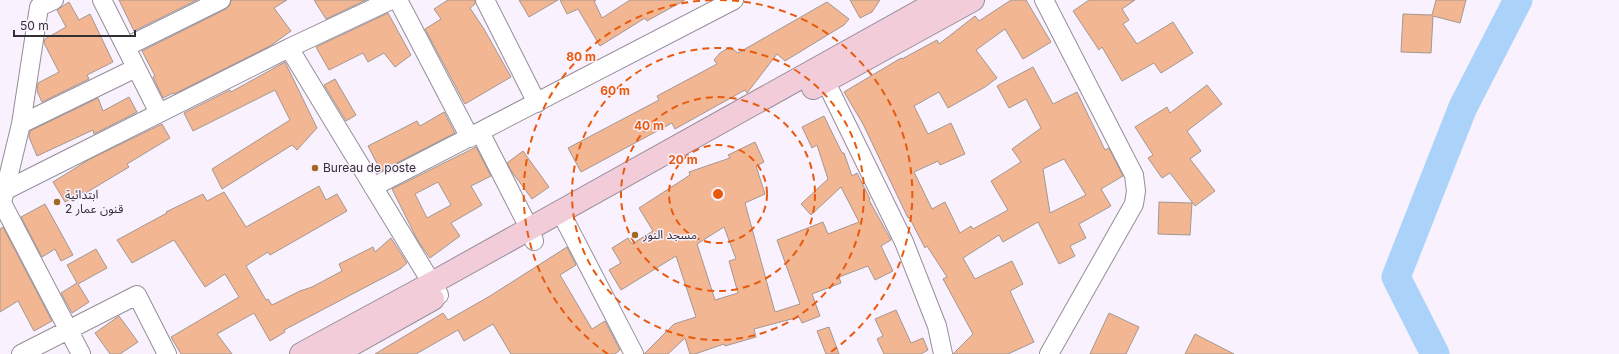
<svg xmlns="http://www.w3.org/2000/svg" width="1619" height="354" font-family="Inter,'Noto Sans Arabic',sans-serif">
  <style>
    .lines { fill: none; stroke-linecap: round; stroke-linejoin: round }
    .river { stroke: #abd3f9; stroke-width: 29 }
    .building { fill: #f2b692; stroke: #a49791; fill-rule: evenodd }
    .minor-casing { stroke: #958e99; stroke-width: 20 }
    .secondary-casing { stroke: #958e99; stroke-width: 24 }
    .minor { stroke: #fff; stroke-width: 18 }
    .secondary { stroke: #f2cdd9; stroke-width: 22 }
    .ring { fill: none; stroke: #e8590c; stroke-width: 2; stroke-dasharray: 7 5 }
    .poi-dot { fill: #9f6a23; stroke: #f9f1fd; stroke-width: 1.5 }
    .labels { text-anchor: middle; stroke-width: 3; stroke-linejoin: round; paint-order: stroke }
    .poi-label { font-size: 12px; fill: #333034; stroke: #f9f1fd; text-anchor: start }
    .centre { fill: #e8590c; stroke: #f9f1fd; stroke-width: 2 }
    .ring-label { font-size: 12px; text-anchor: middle; font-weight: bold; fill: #e8590c; stroke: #f9f1fd; stroke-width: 3; stroke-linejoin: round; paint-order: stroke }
  </style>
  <rect width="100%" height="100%" fill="#f9f1fd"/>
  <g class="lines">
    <path class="river" d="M1435,354L1396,277L1463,107L1518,0"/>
  </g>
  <path class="building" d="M119,0H197L134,31Z
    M231,0H287L274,8L291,31L270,46L174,94L173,93L163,98L153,77L155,76L142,51L226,9L230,5Z
    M314,0H366L326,19Z
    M448,0H475V4L470,8L484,29L511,77L465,104L425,29L441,19L434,9Z
    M519,0H558L529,17Z
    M560,0H596L594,1L602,18L630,0H685L647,21L645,18L600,46L578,9L567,14Z
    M850,0H880L872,12L860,18Z
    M1011,0H1026L1051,42L1023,59L1005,29L976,50L997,78L985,87L948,108L939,92L914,106L928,134L951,123L965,154L940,165L938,161L914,172L932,209L945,202L960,233L971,226L973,229L1008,210L991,181L1021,162L1012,149L1041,128L1026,99L1009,108L997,86L1033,67L1053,104L1077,92L1105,150L1109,148L1123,176L1101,189L1111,206L1079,224L1086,238L1070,246L1075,256L1059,264L1038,222L1003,242L999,235L963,258L975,279L1012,261L1023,284L1010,291L1034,342L1008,354H953L973,334L943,279L947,277L927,246L925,248L909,217L908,218L863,124L844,92L901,58L902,59L937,40L939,44L975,16L979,21ZM1064,159L1086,195L1050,213L1043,169Z
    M1089,0H1135L1122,9L1129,20L1123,24L1137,44L1173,22L1193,53L1161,73L1154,63L1122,81L1102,47L1099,50L1073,11Z
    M1436,0H1466L1460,23L1433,16L1431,53L1401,52L1403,14L1432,15Z
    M69,2L79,20L90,14L113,62L87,75L89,79L42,102L37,91L38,83L59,72L44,43L45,39L66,27L57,10Z
    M827,2L849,19L844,25L785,61L777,54L747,93L745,90L675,129L672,123L581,172L568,148L659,100L657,96L717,64L714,60L720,53L730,47L738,53Z
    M388,13L411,55L395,67L384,53L368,62L363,53L329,70L316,47Z
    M285,62L317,128L297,150L292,145L222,189L212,169L290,120L275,90L193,131L184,113L230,90L231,92Z
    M335,79L356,115L346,121L324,85Z
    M1207,85L1222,104L1187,131L1201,151L1190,159L1215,191L1195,206L1170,173L1162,178L1148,158L1153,155L1135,127L1167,107L1170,113Z
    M129,97L137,112L94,134L93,130L37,156L29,137L30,131L98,98L103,111Z
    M444,112L455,133L381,171L368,146L417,121L420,126Z
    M824,116L842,153H844L852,176L857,173L870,199L869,200L891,240L881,246L893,271L875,280L868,266L839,277L841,283L812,294L820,316L802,323L799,317L754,329L756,337L725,346L724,344L695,354H690L685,338L668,354H644L674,324L696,317L676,256L621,290L609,270L621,263L612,248L628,238L632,244L653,231L639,208L690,175L689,172L730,158L728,155L755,142L764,162L756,166L765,194L745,203L775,312L800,304L777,240L823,222L828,234L859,222L841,187L811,215L801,204L828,179L817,145L812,148L802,127ZM724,227L736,259L729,261L738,293L715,300L697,244Z
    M162,124L170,138L127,164L129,167L84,194L83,192L65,202L53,182L90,159Z
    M476,147L491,176L471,186L482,205L451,223L460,236L430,258L418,241L392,189ZM438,182L451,205L427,218L415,194Z
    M523,151L549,187L532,199L512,172L507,163Z
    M319,186L326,200L337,194L347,211L270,255L268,252L246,266L266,300L268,299L272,305L300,291L312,287L342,271L339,264L373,247L375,252L391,238L407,263L400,269L284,330L285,332L270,341L254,313L217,334L232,354H181L171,337L239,297L225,274L205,287L174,240L132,263L117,240L167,213L166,212L203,194L207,201L224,192L246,227Z
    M1159,202L1192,203L1190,235L1158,234Z
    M45,204L73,255L61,261L55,249L42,257L21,217Z
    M3,227L52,321L34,331L18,301L0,312V229Z
    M567,247L576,265L560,275L592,329L605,321L620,350L615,354H511L493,324L464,341L458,330L416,354H375L443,313L448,320L490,296Z
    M96,249L107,268L78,284L89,302L72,313L61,293L77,283L67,265Z
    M896,310L911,343L923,338L928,350L921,354H884L877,339L883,336L875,319Z
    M1109,313L1139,327L1126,354H1090Z
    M119,316L138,342L120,354H110L95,333Z
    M829,327L839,354H826L817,331Z
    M1195,334L1234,354H1185Z"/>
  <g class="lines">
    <g class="minor-casing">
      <path id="minor" d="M54,0L39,7L21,124L2,203L81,354
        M102,0L159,113
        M398,0L470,138
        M485,0L537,103
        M1044,0L1134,175L1136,191L1134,204L1049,354
        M126,47L221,0
        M289,48L439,295
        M820,70L904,242L937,326L943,354
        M21,124L136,68
        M480,132L529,228L534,241
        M373,187L734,0
        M0,190L4,191L289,48L391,0
        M560,211L634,354
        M21,354L137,295L167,354"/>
    </g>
    <g class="secondary-casing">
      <path id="secondary" d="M813,88L973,0
        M301,354L432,283L940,0
        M335,354L433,299"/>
    </g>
    <use href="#minor" class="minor"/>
    <use href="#secondary" class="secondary"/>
  </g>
  <g class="ring">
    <circle cx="718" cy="194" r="49"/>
    <circle cx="718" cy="194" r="97"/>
    <circle cx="718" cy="194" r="146"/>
    <path d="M608 354A194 194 0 0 1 716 0M720 0A194 194 0 0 1 828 354"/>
  </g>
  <g class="poi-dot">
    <circle cx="315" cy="168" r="4"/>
    <circle cx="57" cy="202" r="4"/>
    <circle cx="635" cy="235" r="4"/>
  </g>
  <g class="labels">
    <g class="poi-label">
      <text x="323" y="172">Bureau de poste</text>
      <text x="65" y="199">ابتدائية<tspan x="65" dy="14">قنون عمار 2</tspan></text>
      <text x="643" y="239">مسجد النور</text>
    </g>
  </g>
  <circle cx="718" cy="194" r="6" class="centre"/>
  <g class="ring-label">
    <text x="581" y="61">80 m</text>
    <text x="615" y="95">60 m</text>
    <text x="649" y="130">40 m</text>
    <text x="683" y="164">20 m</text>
  </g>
  <path d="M14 30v6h121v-6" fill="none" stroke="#333034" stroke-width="2"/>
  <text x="20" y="30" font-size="12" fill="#333034" stroke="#f9f1fd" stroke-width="3" paint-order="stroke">50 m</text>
</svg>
